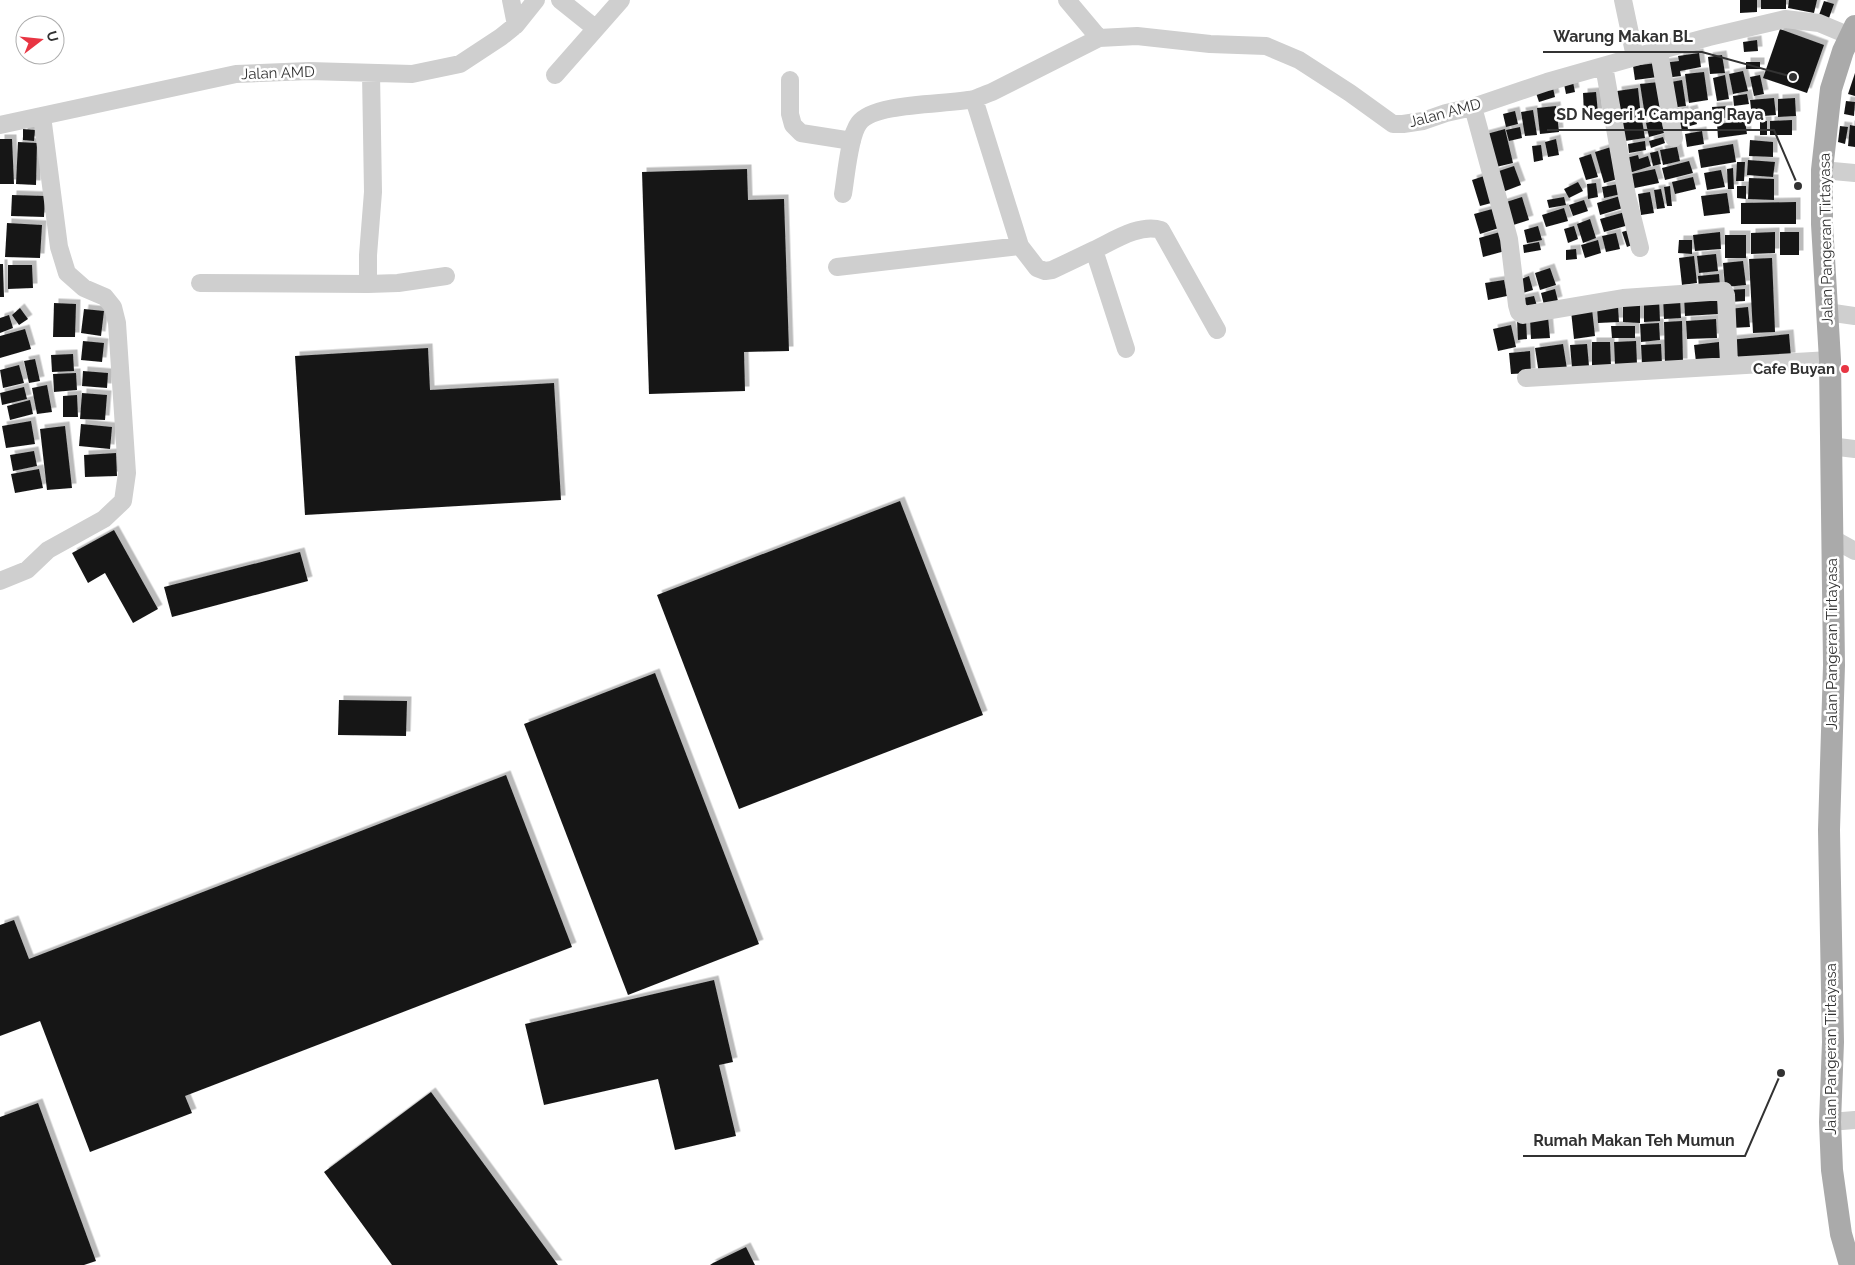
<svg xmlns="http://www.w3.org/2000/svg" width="1855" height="1265" font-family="Raleway,sans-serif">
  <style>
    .building { fill: #191919; filter: url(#shadow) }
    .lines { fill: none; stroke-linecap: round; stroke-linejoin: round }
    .minor { stroke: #cfcfcf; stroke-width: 18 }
    .major { stroke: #aaa; stroke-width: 22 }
    .poi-dot { fill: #e83543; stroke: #fff; stroke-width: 2 }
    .labels { text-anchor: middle; stroke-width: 5; stroke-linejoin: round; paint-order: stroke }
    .street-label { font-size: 15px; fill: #323232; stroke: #fff }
    .poi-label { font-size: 15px; font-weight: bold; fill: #323232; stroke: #fff; text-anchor: end }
    .leader { fill: none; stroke: #323232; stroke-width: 2 }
    .callout-dot { fill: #323232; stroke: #fff; stroke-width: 2 }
    .callout-label { font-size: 16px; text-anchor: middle; font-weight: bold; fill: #323232; stroke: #fff; stroke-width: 5; stroke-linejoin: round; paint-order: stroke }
  </style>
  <defs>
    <filter id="shadow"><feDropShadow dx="4.5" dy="-4.5" stdDeviation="0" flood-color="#0004"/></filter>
  </defs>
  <rect width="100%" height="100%" fill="#fff"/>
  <path class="building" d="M1740,0H1757V12L1740,13Z
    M1761,0H1786V9H1761Z
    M1789,0H1817L1814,13L1788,8Z
    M1824,1L1834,4L1829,18L1819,15Z
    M1780,29L1824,45L1807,93L1763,78Z
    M1757,40L1758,51L1744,52L1743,42Z
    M1699,53L1701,67L1680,71L1681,76L1665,78L1663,63L1679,61L1678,56Z
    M1722,55L1725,73L1710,74L1708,57Z
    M1746,62H1760V69H1746Z
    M1656,63L1658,77L1635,80L1633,66Z
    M1743,71L1748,91L1733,94L1729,74Z
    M1704,72L1708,100L1689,103L1685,74Z
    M1855,73V96L1848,94Z
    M1725,75L1729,99L1717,101L1713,78Z
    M1760,75L1764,94L1754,96L1750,77Z
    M1682,80L1686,106L1670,108L1666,83Z
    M1573,82L1575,92L1566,94L1564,84Z
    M1659,82L1664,113L1645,116L1640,84Z
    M1553,88L1555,97L1539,102L1536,93Z
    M1638,88L1641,117L1621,120L1617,91Z
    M1596,92L1598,113L1584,114L1583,93Z
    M1747,94L1749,104L1734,106L1733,96Z
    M1774,98L1776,115L1752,117L1750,100Z
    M1795,98L1796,116L1778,117V99Z
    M1846,101L1855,102L1854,116L1844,114Z
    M1556,106L1559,132L1540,134L1537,108Z
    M1728,106L1729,118L1713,119L1712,107Z
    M1693,109L1697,124L1690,126L1685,111Z
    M1533,110L1537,135L1525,136L1521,112Z
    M1684,110L1688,129L1675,132L1670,113Z
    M1515,111L1518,124L1506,127L1503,114Z
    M1661,119L1664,133L1649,137L1646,123Z
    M1642,120L1645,138L1618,142L1616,124Z
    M1792,120V135H1770V121Z
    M1745,121L1747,134L1718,138L1717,124Z
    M1760,121H1767V135H1760Z
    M1850,125L1855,126V147L1848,146Z
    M1840,126L1848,127L1845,144L1838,142Z
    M1520,127L1522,138L1509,141L1506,130Z
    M23,129L35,130L34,141L23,140Z
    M1505,129L1513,163L1492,168L1483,135Z
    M1702,131L1704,144L1687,147L1685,134Z
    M1663,137L1665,143L1651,148L1649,141Z
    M0,139H12L14,184H0Z
    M1556,139L1559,155L1548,157L1545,142Z
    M1750,140L1773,142V157L1749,156Z
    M1645,141L1646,150L1629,153L1628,144Z
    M18,142L37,143L36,185L16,184Z
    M1733,144L1736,162L1701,168L1698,150Z
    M1541,145L1543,160L1534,162L1532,146Z
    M1611,147L1621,178L1604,183L1595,152Z
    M1677,147L1680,161L1663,165L1660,150Z
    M1658,151L1661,164L1653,166L1650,153Z
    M1591,154L1598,177L1586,180L1579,158Z
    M1638,155L1639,159L1648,156L1651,166L1626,174L1622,159Z
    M1748,160L1775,162L1773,177L1747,175Z
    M1689,161L1693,173L1665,180L1662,168Z
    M1737,162H1745L1744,181H1736Z
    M1514,166L1521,185L1500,193L1493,173Z
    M1733,168L1734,189H1728L1727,169Z
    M747,169L748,200L784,199L789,351L744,352L745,391L649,394L642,172Z
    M1655,169L1659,183L1630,189L1627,175Z
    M1721,170L1725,187L1707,190L1704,173Z
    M1487,175L1495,202L1480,206L1472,180Z
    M1693,177L1696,189L1675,194L1672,182Z
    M1749,178L1774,179V200L1748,199Z
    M1578,182L1583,191L1569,198L1564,189Z
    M1596,183L1598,197L1588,199L1587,184Z
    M1619,184L1621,194L1604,198L1602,187Z
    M1670,186L1672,206H1667L1664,187Z
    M1737,186H1746V199L1737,198Z
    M1661,189L1665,208L1657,209L1654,190Z
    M1650,192L1654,213L1641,215L1638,194Z
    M1727,193L1730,213L1704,216L1701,196Z
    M12,195L45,196L44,217L11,216Z
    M1620,196L1623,208L1600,215L1597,203Z
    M1522,197L1529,220L1507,227L1500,204Z
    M1564,197L1566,205L1549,208L1547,200Z
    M1584,200L1588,211L1573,216L1569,205Z
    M1796,202V224H1741V203Z
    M1496,208L1502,227L1480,234L1474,214Z
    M1564,208L1568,221L1546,227L1542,215Z
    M1625,212L1629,225L1604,232L1600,219Z
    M1590,219L1596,238L1583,243L1577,224Z
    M7,223L42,225L40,258L5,257Z
    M1538,226L1542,240L1527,243L1524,230Z
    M1574,226L1578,239L1568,243L1564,229Z
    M1632,229L1637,243L1627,247L1622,232Z
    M1500,232L1505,251L1483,257L1479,238Z
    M1720,232L1721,249L1695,251L1693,235Z
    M1775,232V253L1751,254V233Z
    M1780,232H1799V255H1780Z
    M1616,233L1620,249L1606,252L1602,236Z
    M1725,235H1746V258H1725Z
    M1598,240L1601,253L1585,258L1581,245Z
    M1679,240H1692V254L1678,253Z
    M1539,242L1541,250L1524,253L1523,245Z
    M1576,249L1577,259L1566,260V250Z
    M1716,254L1718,271L1699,273L1697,256Z
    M1694,256L1697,283L1682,285L1679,258Z
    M1772,258L1775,332L1753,333L1749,259Z
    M1743,261L1746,285L1725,287L1723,263Z
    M0,264H3L4,297H0Z
    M8,265H32L33,288L8,289Z
    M1550,268L1556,285L1540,290L1535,273Z
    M1719,274L1720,287L1699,289L1698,276Z
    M1529,276L1533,290L1523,293L1519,280Z
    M1504,280L1507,296L1488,300L1485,283Z
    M1555,289L1558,301L1544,305L1541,293Z
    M1745,289V301L1730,302L1729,290Z
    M1717,295L1719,314L1685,316L1684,297Z
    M1534,296L1537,306L1521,309L1519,299Z
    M1663,297H1680L1681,318L1664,319Z
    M1659,298L1660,321L1644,322V299Z
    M1623,299L1640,300V323L1623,322Z
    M54,303L76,304L75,337H53Z
    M1618,307L1619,322L1598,323L1597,308Z
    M1748,307L1750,327L1731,328L1729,309Z
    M20,308L28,319L19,325L12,315Z
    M84,309L104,311L101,336L81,333Z
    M1592,309L1595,336L1574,339L1571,311Z
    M9,315L13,328L0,333V318Z
    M1548,317L1550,338L1531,339L1530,319Z
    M1716,319L1717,338L1687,339L1686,321Z
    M1517,320H1526L1527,339L1518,340Z
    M1682,321L1683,363H1665L1664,322Z
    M1659,323L1660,340L1641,342L1640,324Z
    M1511,325L1516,347L1498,351L1493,329Z
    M1611,326H1635V338H1612Z
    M25,329L31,349L0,358V336Z
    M1789,334L1791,357L1732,363L1729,340Z
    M83,341L104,343L102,362L81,360Z
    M1636,341L1637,364L1615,365L1614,342Z
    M1592,342H1610L1611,366H1592Z
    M1719,342L1721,359L1696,362L1694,345Z
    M1563,344L1567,369L1539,374L1535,348Z
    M1587,344L1589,366L1572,368L1570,345Z
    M1661,344L1662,364L1642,365L1641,345Z
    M428,348L430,390L554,383L561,500L305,515L295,356Z
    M1530,351L1531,373L1511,374L1509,353Z
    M73,354L74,371L52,372L51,355Z
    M35,359L40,381L29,383L24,361Z
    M19,365L24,383L3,388L0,370Z
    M83,371L108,373L107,388L82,386Z
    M76,373L77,390L54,392L53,374Z
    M47,385L52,412L37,414L32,388Z
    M24,387L27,399L2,405L0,393Z
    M82,393L107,395L105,420L80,419Z
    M77,395L78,417H63V396Z
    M30,400L33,414L10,420L7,406Z
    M31,421L35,444L6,448L2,426Z
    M81,424L112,427L110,449L79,446Z
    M65,426L72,488L47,490L40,429Z
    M34,451L37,466L13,471L10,455Z
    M116,453L117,476L85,477L84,455Z
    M39,469L43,488L15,493L11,474Z
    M900,501L983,715L739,809L657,595Z
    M114,530L158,609L133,623L105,573L88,583L72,553Z
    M300,552L308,581L172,617L164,587Z
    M655,673L759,944L628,995L524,724Z
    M339,700L407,701L406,736L338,735Z
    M506,775L572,947L185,1096L192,1113L90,1152L40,1021L0,1036V925L14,920L29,959Z
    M714,980L733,1062L719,1065L736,1136L675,1150L658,1079L544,1105L525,1024Z
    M431,1092L558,1265H392L324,1172Z
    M38,1103L96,1261L84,1265H0V1117Z
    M746,1247L755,1265H710L713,1263Z"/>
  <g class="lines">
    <path class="minor" d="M511,0L516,25
      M560,0L595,28
      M1067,0L1099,38L1137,36L1210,44L1266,46L1299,60L1350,93L1393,124H1403L1423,121L1446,113L1473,107L1547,82L1635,57L1709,37L1785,19L1819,23L1850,36
      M1623,0L1635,57
      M1659,52L1674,138
      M1604,66L1627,196L1640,248
      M371,73L373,192L368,255V284L398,283L446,276
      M555,75L621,0
      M790,80V114L793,125L801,133L852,141
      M974,99L1020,246L1037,268L1045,271L1052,270L1094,250L1126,349
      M1473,107L1509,239L1517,305L1519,312L1523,315L1623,298L1724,291L1726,295L1729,364
      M0,125L236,74L309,71L412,74L460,64L501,37L516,25L536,0
      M1822,170L1855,173
      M843,194C846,177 849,136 859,123C874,102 948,105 974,99C980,97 986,94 992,92L1099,38
      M1094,250C1113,241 1140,223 1161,230L1217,330
      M837,267L1020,246
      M200,283L368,284
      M1827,312L1855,316
      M1526,378L1830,360
      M1830,446L1855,449
      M1833,539L1855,551
      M0,581L27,570L48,550L104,519L123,501L127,473L117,323L113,307L105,297L84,288L67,273L59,247L42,116
      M1830,1122L1855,1120"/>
    <path class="major" d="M1850,1265L1841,1234L1832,1170L1830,1122L1833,1042L1829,830L1834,665L1830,360L1822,224V170L1831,89L1843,51L1855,26"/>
  </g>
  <circle class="poi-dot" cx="1845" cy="369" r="5"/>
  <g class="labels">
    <g class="street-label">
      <text transform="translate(278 73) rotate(-2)" y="5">Jalan AMD</text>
      <text transform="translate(1445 113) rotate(-15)" y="5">Jalan AMD</text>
      <text transform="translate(1826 239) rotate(-91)" y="5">Jalan Pangeran Tirtayasa</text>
      <text transform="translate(1832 644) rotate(-90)" y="5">Jalan Pangeran Tirtayasa</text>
      <text transform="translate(1831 1049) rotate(-90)" y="5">Jalan Pangeran Tirtayasa</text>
    </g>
    <g class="poi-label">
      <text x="1835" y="374">Cafe Buyan</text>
    </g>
  </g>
  <path class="leader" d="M1793 77L1702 52H1543M1798 186L1774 130H1547M1781 1073L1745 1156H1523"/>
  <g class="callout-dot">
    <circle cx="1793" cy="77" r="5"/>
    <circle cx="1798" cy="186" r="5"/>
    <circle cx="1781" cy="1073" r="5"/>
  </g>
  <g class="callout-label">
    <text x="1623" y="42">Warung Makan BL</text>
    <text x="1660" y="120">SD Negeri 1 Campang Raya</text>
    <text x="1634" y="1146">Rumah Makan Teh Mumun</text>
  </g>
  <g transform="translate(40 40) rotate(74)"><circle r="24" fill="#ffffff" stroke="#adadad"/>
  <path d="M0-4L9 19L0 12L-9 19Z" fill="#e83543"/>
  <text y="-8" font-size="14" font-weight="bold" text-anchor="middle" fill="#323232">U</text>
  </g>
</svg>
